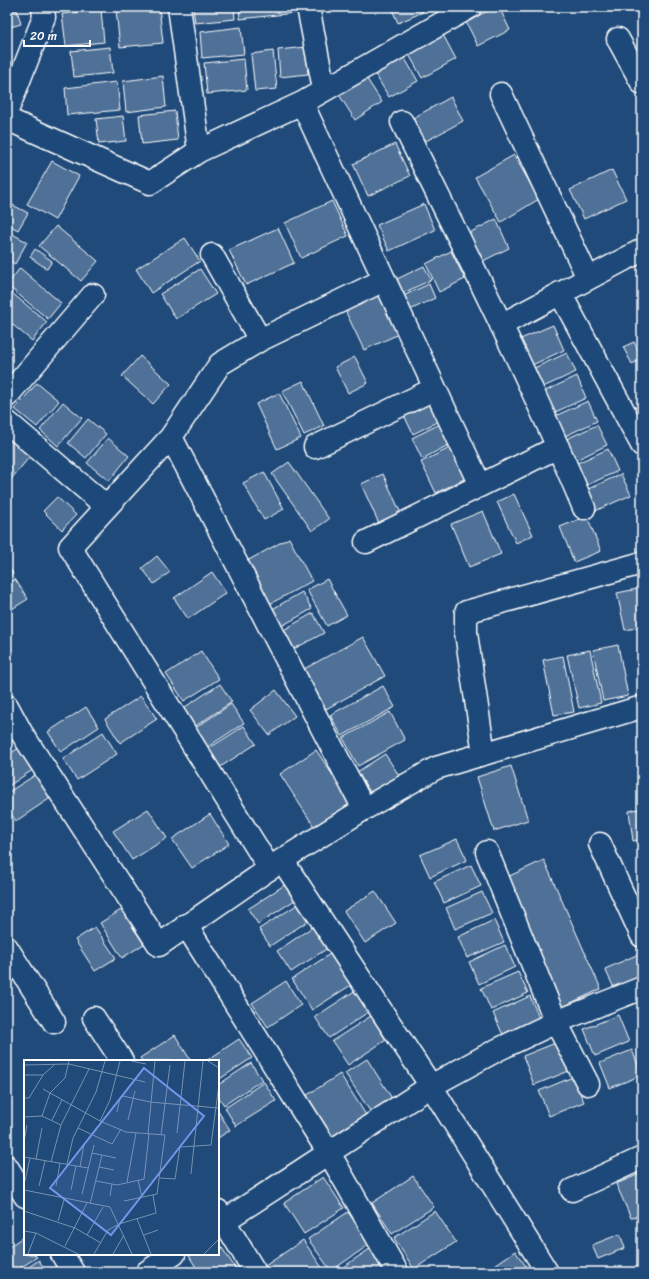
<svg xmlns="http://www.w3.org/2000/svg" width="649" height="1279" font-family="Sriracha,sans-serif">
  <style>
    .building { fill: #507197; stroke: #fff }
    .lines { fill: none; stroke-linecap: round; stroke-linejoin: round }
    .minor-casing { stroke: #fff; stroke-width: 25 }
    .minor { stroke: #1f4a7a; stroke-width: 22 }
    .inset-road { fill: none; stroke: #7992af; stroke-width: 1 }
    .view { fill: #7795e8; fill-opacity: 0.15; stroke: #7795e8; stroke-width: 2 }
    .inset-edge { fill: none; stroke: #fff; stroke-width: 2 }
  </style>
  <rect width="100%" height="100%" fill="#1f4a7a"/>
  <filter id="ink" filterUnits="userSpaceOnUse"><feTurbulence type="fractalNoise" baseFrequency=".025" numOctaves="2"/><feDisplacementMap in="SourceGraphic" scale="8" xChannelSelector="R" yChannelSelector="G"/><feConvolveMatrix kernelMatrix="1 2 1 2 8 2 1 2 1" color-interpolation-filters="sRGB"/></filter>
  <g filter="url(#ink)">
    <path class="building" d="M142,7H159L163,43L120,47L116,10Z
      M193,7H234L235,19L195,23Z
      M239,7H295V13L240,19Z
      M391,7H420L423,12L398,23Z
      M495,7H499L510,30L478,46L466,22Z
      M17,10L21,24L7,28V12Z
      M101,10L104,42L66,46L62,14Z
      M241,27L244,54L202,58L200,32Z
      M441,31L456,59L422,78L406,49Z
      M110,47L113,73L74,77L71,51Z
      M306,47L308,74L280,77L278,50Z
      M273,51L277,89L255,91L251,54Z
      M404,57L418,81L389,97L375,74Z
      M244,59L247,90L207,94L204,63Z
      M163,76L166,107L126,112L123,81Z
      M365,76L382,102L355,120L338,93Z
      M117,82L120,110L67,115L65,88Z
      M451,97L463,121L426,141L413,118Z
      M175,111L178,140L142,144L139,115Z
      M123,116L126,141L99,144L96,119Z
      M395,144L410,176L368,196L353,164Z
      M514,155L539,199L501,222L475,177Z
      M52,161L79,176L55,220L27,204Z
      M612,170L626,199L584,219L570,190Z
      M332,201L348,236L301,258L285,223Z
      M7,202L28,213L18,230L7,224Z
      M424,204L435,230L389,251L377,225Z
      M496,219L509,248L483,261L469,233Z
      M56,226L98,261L81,281L39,246Z
      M278,228L294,263L246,285L229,250Z
      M7,231L27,242L15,264L7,259Z
      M185,238L200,261L151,293L136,269Z
      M35,249L52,261L47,269L30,257Z
      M451,251L465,279L439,292L426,264Z
      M424,266L431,280L403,293L397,279Z
      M20,268L61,303L48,319L7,285Z
      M200,269L216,294L176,319L160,294Z
      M429,284L435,298L410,310L403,296Z
      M381,288L401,333L364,350L343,306Z
      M7,289L47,322L32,341L7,320Z
      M553,325L564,350L528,367L516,341Z
      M634,342L642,359L632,364L623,347Z
      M567,353L576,372L541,388L532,369Z
      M140,356L171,384L153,404L122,376Z
      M355,357L368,383L348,393L335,367Z
      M577,376L586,398L551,414L541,393Z
      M303,381L324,426L304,435L282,391Z
      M37,383L59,401L37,427L15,409Z
      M279,393L301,438L277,449L256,404Z
      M428,395L441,420L413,434L401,409Z
      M588,401L597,421L563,437L553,417Z
      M63,402L82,418L58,446L40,430Z
      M88,419L106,434L86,458L68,443Z
      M442,423L452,443L422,459L412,438Z
      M597,425L607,445L572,462L562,441Z
      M7,435L31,455L8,483L7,482Z
      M108,438L129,456L109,481L87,463Z
      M454,446L468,477L436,493L421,462Z
      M608,449L618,471L583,487L573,465Z
      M289,462L329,519L312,531L272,474Z
      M264,472L284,509L264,520L243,483Z
      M383,474L403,518L381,528L361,484Z
      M621,474L631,495L595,511L586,490Z
      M514,494L533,535L516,543L497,502Z
      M57,497L76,515L62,530L43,511Z
      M483,511L501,554L469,567L451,524Z
      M587,516L601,551L574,562L560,527Z
      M289,538L312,581L268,605L245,562Z
      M157,556L170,572L154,584L142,568Z
      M7,564L13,574L7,578Z
      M212,572L226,593L188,619L174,598Z
      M15,579L28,599L7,612V584Z
      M327,579L347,615L327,626L307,590Z
      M642,588V627L625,630L617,593Z
      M302,592L312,609L278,628L269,611Z
      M313,613L324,633L292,650L282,631Z
      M363,637L385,676L326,709L304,669Z
      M618,645L628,696L603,701L593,650Z
      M590,650L601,703L579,708L567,655Z
      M201,651L219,679L184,701L166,674Z
      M563,656L574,712L554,715L543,660Z
      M220,684L232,702L194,727L182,709Z
      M383,686L395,707L342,736L330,715Z
      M276,690L295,716L269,735L250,710Z
      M141,696L157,719L120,743L105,719Z
      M231,704L244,723L203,750L191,731Z
      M86,707L99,727L61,752L48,732Z
      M390,712L405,740L358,766L343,738Z
      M244,726L256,744L217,769L205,751Z
      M103,732L117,754L77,780L63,759Z
      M23,745L37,767L7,787V756Z
      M316,750L354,807L317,831L280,774Z
      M385,754L404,783L376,801L357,772Z
      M511,766L528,820L494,831L477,777Z
      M40,772L55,795L16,821L7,808V793Z
      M642,808V839L633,841L629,811Z
      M148,809L167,838L132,860L113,831Z
      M210,814L229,844L192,868L172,839Z
      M457,839L467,860L430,877L420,855Z
      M544,860L601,989L562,1007L505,878Z
      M471,865L481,886L444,903L434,882Z
      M286,884L295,900L258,924L248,909Z
      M375,891L396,923L365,943L344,911Z
      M482,892L492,913L455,929L446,908Z
      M642,892V909L636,895Z
      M300,903L311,919L270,946L259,929Z
      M121,910L144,944L122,958L100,923Z
      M494,920L504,942L467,958L458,937Z
      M314,926L328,948L291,972L277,951Z
      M95,927L116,958L95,971L75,940Z
      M505,945L515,967L479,984L469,962Z
      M641,953L642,978L615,990L605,969Z
      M330,954L351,985L312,1010L292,979Z
      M518,972L528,993L491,1010L481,988Z
      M286,981L301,1005L268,1027L252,1003Z
      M356,990L370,1011L329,1038L315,1017Z
      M530,996L539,1018L503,1035L493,1013Z
      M618,1015L629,1042L595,1056L584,1029Z
      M371,1016L386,1040L348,1065L332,1041Z
      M175,1035L191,1061H142L140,1058Z
      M239,1039L252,1058L218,1080V1061H206Z
      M558,1042L569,1071L534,1085L523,1056Z
      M632,1050L642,1075L610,1088L600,1063Z
      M367,1059L393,1100L372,1114L345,1073Z
      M251,1063L262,1080L224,1105L218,1096V1085Z
      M340,1074L366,1115L331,1138L304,1097Z
      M573,1077L584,1102L549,1116L539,1091Z
      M264,1082L276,1101L236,1126L225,1108Z
      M218,1111L230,1130L218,1138Z
      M642,1173V1214L631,1218L616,1184Z
      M413,1176L434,1207L392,1234L372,1203Z
      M323,1177L344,1208L304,1234L284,1203Z
      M435,1211L456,1242L414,1269L394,1238Z
      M348,1212L370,1244L331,1271L308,1239Z
      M620,1234L625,1248L598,1259L592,1245Z
      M23,1237L25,1239V1254H34L37,1257L14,1272H7V1248Z
      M303,1240L325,1272H270L265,1266Z
      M218,1242L238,1272H199L189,1256L193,1254H218Z
      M371,1248L387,1272H336Z
      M515,1251L530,1272H485Z
      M39,1260L46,1272H21Z"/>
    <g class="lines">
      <g class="minor-casing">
        <path id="minor" d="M179,7L199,151
          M308,7L324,89
          M618,39L642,83
          M501,94L588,278
          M302,103L480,485
          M7,111L44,17L43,7
          M7,119L150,183L199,151L302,103L470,7
          M402,122C464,249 529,376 584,508
          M212,255L260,340
          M560,293L642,445
          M501,325L642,250
          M7,396L93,295
          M7,422L107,507
          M171,437L364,809
          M315,447L434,389
          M366,542L558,447
          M7,706L21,732L159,945L282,860L364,809L436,768L642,707
          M484,754L466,633V612L642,563
          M600,844L642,936
          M487,852L556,1022L588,1084
          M282,860L431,1086L547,1272
          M270,869L70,547L171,437L220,364L260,340L384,280
          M186,925L329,1153L397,1272
          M7,948L54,1022
          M94,1018L122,1061
          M7,1167L25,1196
          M572,1190L642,1158
          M218,1211L255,1272
          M218,1225L431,1086L497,1050L556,1022L642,988
          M62,1254L73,1272
          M147,1272L174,1254"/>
      </g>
      <use href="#minor" class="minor"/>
    </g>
  </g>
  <g transform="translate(24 1060)">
    <rect width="195" height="195" fill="#1f4a7a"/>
    <path class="inset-road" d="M107,1L122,4M184,1L195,8M0,5L45,4L121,22M0,15H19L30,5M19,29L76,61L102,72L141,75L133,134L100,141M0,38H5L19,15M93,52L96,38L99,36L126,42L194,48M18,56L26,33L41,18L45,1M0,57L18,56L37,65M28,60L38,40M104,60L111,31M76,61L86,40L96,1M54,68L88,84L97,69M153,73L161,1M124,74L131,1M137,75L146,5M0,82L3,65M68,93L92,98M0,97L64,108M12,99L18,68M27,102L37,65L65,9M43,104L49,78L72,32L81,1M56,107L60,84M75,107L90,110M167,114L179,1M136,118L151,119L156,87L187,85L195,24M114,120L118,137M1,121L6,98M72,121L93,125L120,119L125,74M103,122L112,73M15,126L21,101M32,126L36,103M0,130L86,147L108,194M47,130L52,106M58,134L70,85M86,136L88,124M66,144L78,95M0,151L51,168L77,183M113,159L127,194M34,161L40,140M0,171L12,173L54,194M63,175L79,147M120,175L134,170M41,186L63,143M4,194L12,173M70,194L84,170L95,164L132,153L129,135M89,194L100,175M180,194L195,179"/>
    <path class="view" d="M120,8L180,56L87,175L26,128Z"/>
    <rect width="195" height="195" class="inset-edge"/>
  </g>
  <rect width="649" height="1279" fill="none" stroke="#1f4a7a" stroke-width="24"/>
  <rect x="12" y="12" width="625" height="1255" fill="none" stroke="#fff" stroke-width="1.5" filter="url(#ink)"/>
  <path d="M24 40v6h66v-6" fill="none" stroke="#ffffff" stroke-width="2"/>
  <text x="30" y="40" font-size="12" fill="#ffffff" stroke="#1f4a7a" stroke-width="3" paint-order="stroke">20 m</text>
</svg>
